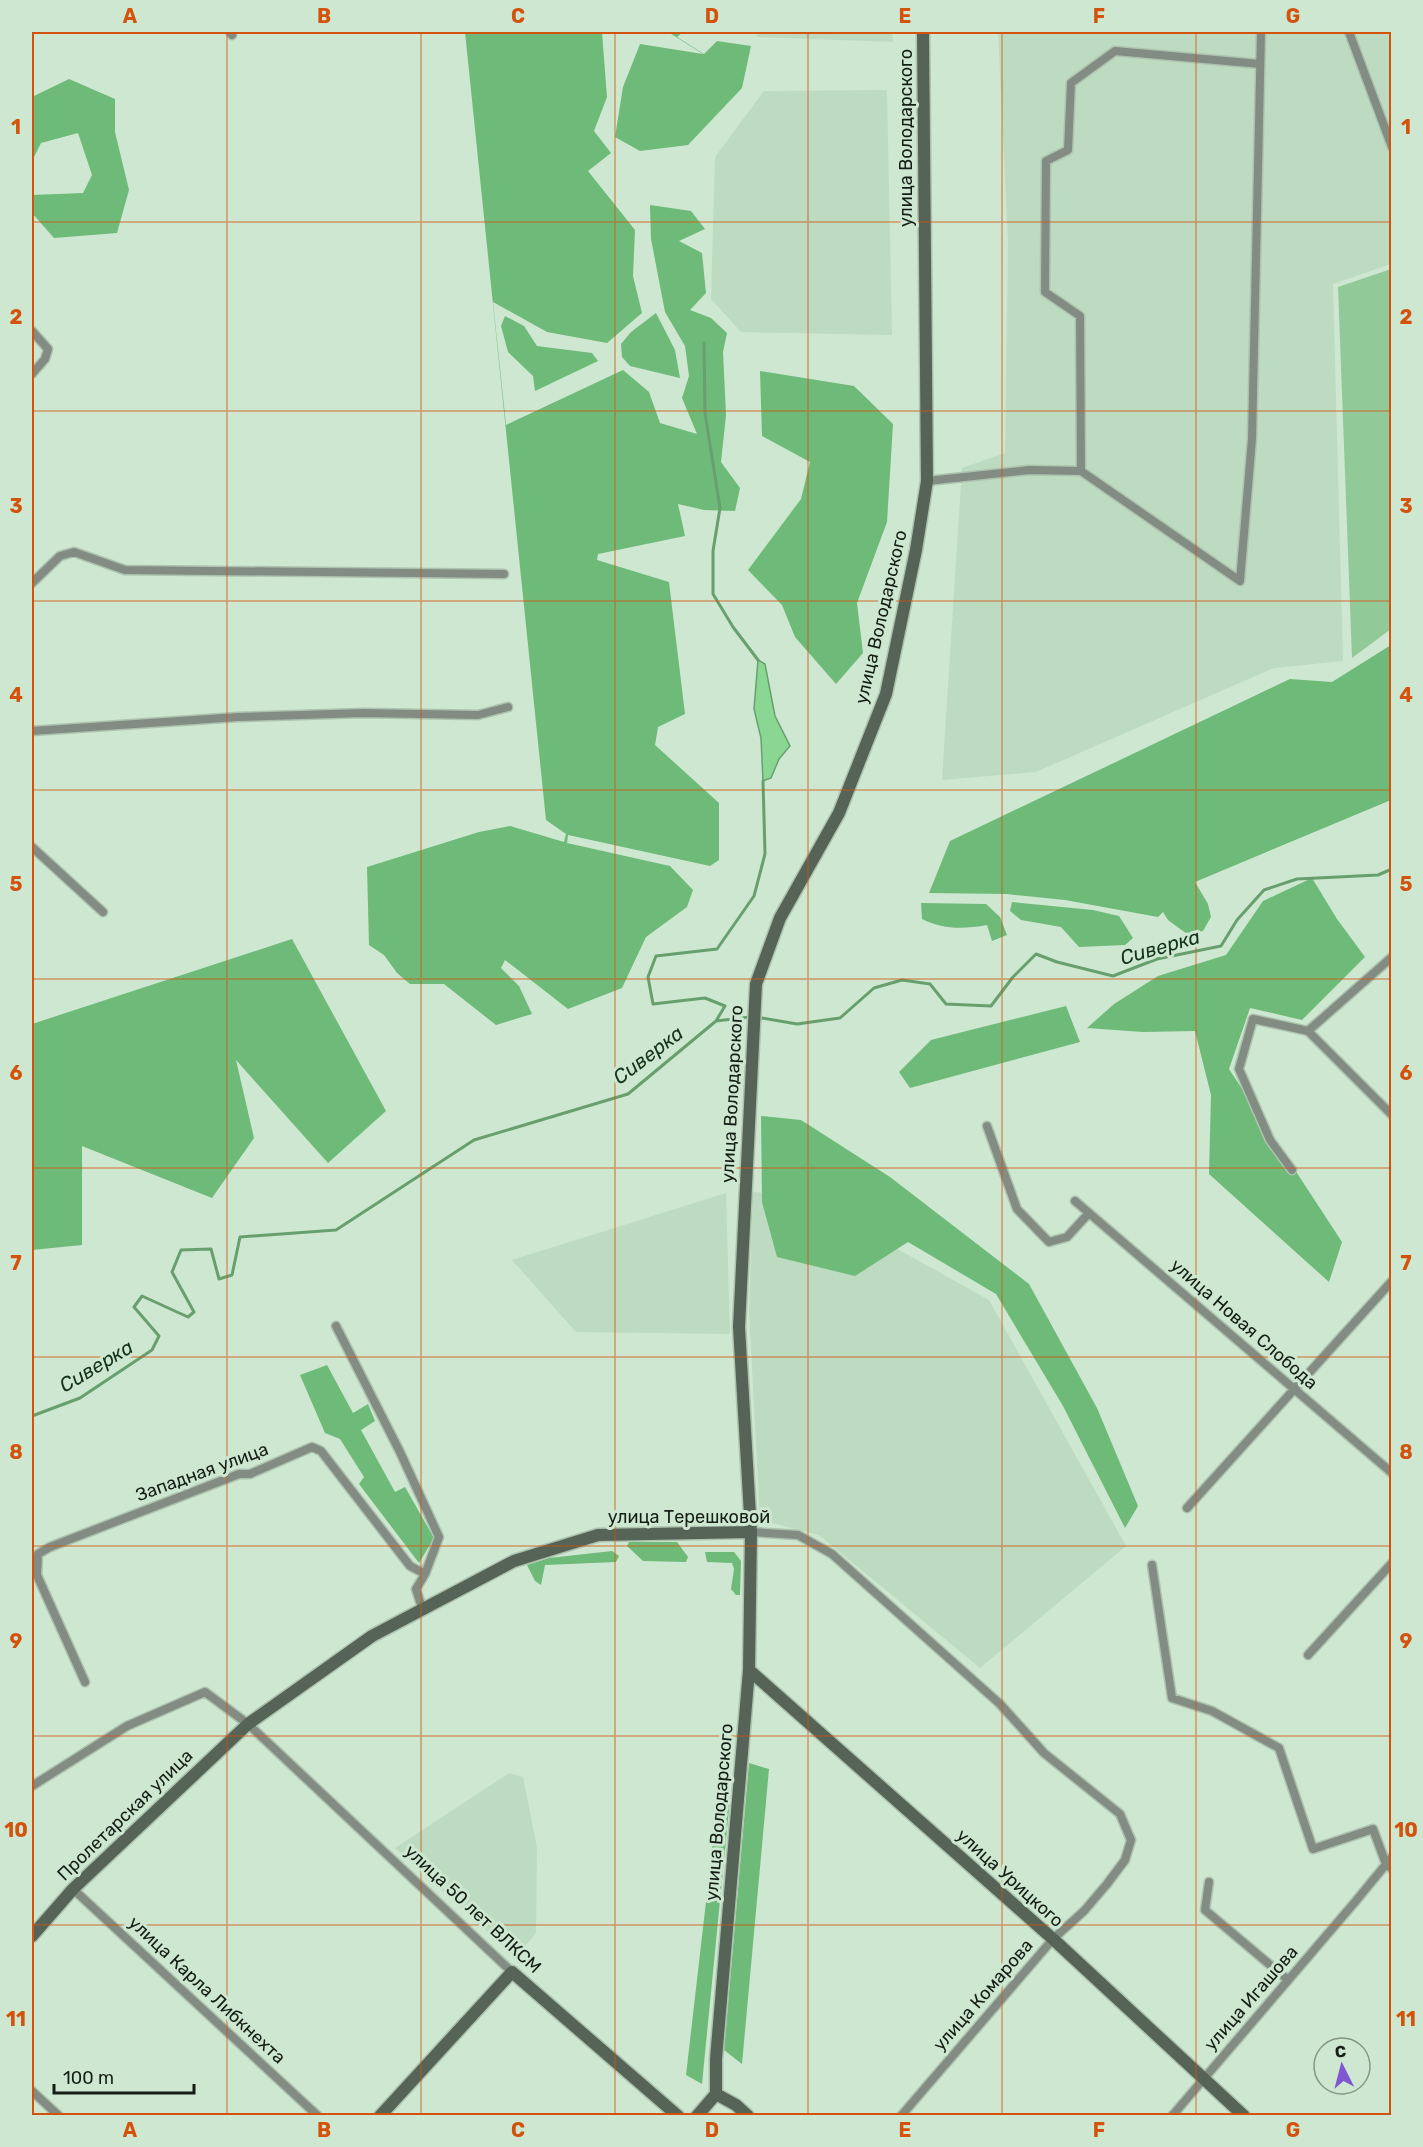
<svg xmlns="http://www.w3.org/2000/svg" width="1423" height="2147" font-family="Rubik,sans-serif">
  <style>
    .built { fill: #bddbc0 }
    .green { fill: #92c999 }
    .forest { fill: #6eba79 }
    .water { fill: #8ad794; stroke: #67a06e; stroke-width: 1.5 }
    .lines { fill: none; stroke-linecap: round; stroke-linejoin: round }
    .stream { stroke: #67a06e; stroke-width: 3 }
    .street-casing { stroke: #adc3af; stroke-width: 11 }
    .secondary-casing { stroke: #adc3af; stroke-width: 15 }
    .street { stroke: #828c83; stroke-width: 8 }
    .secondary { stroke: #566457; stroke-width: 12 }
    .grid { fill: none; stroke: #d3530d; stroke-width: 1.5; stroke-opacity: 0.55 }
    .labels { text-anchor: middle; stroke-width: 6; stroke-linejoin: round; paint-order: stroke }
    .street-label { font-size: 18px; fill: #151e16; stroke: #cee7d0 }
    .water-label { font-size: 20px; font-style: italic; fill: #133319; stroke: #cee7d0 }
    .neatline { fill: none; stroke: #d3530d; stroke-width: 2 }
    .grid-label { font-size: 20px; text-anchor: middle; font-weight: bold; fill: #d3530d }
  </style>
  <rect width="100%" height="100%" fill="#cee7d0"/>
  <path class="built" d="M757,32H892L893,42L757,37Z
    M998,32H1391V264L1333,284L1343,661L1274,668L1036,772L942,780L962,468L1005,453L1008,241Z
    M887,90L892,335L741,332L711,299L715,157L764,91Z
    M753,1192L804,1197L989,1300L1126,1546L980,1668L819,1535L760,1520L749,1311Z
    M726,1193L730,1334L576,1332L512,1260Z
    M509,1773L523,1777L537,1848L536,1933L517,1955L508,1950L395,1848Z"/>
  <path class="green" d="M1391,269V629L1352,658L1338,287Z"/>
  <path class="forest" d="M465,32H602L607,97L594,131L611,153L588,171L635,230L633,276L642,313L607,343L547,332L493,302L506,425L623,370L649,392L660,423L697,434L682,398L689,376L685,346L665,312L651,239L650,205L691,211L705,229L679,241L702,253L706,293L690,310L711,318L727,333L723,352L726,415L721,462L740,488L735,511L704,510L678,504L685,536L598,554L597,560L669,582L685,714L658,727L655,745L719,803V860L710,866L568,835L567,843L670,866L693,890L687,907L646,937L622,988L568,1009L505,960L501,968L519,986L532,1014L496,1025L444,984H410L397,973L384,955L369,945L367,867L479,832L510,826L564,842L566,834L546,820Z
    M668,32H683L677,37L704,54L717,41L751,46L742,88L688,145L640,151L615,137L623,87L640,44L703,54Z
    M69,79L115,99V132L129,190L117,233L54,238L32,213V195L83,193L92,175L78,133L41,143L32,161V97Z
    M656,313L675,350L680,378L630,366L622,357L621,344L631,332Z
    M505,316L524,326L537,346L592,353L598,361L535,391L533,376L508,352L501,326Z
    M760,371L854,386L893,424L887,522L857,603L863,653L836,684L795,637L782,605L748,570L801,499L810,462L762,436Z
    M1391,645V800L1195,882L1208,904L1211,917L1203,931L1187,934L1168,920L1163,912L1158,917L1065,900L1006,894L929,893L950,841L1290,679L1332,682Z
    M1312,878L1337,919L1365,957L1302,1020L1250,1008L1229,1069L1342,1242L1329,1282L1209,1174L1211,1095L1195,1031L1143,1032L1087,1028L1114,1004L1158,976L1226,955L1263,901Z
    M1012,902L1093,910L1119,916L1133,938L1125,945L1079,947L1061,927L1021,920L1010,911Z
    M921,903L986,904L1000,917L1007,935L992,941L987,925C964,929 944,930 922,919Z
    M292,939L386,1111L328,1163L236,1060L254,1138L212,1198L82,1146V1245L32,1250V1024Z
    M1066,1006L1080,1042L910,1088L899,1072L931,1040Z
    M761,1116L801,1120L890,1177L1029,1284L1097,1408L1138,1506L1125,1528L1063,1406L996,1294L908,1242L855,1276L777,1257L762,1202Z
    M327,1365L353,1413L368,1404L375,1421L361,1430L395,1492L405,1487L434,1538L419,1563L359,1484L364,1477L340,1439L325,1433L300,1375Z
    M629,1542H677L688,1557L686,1562L643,1561L627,1546Z
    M612,1551L619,1556L616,1562L545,1565L541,1585L535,1581L527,1565L549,1558Z
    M705,1552H734L741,1561L740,1595H736L731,1589L734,1569L732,1563L707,1562Z
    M749,1763L769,1769L742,2064L724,2050Z
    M718,1798L730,1799L702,2084L686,2075Z"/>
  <path class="water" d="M758,660L765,664L775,716L790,746L779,759L771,778L763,781L761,738L754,709Z"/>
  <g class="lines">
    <path class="stream" d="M704,343L705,413L720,508L713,551V594L733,627L758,660
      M756,1017L797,1024L840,1018L874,988L902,980L930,984L946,1004L991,1006L1013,977L1036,954L1057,962L1113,976L1157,959L1221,946L1237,920L1264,890L1297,879L1378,875L1392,869
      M716,1021L725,1006L705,998L653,1004L648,977L656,956L717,949L754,896L765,854L763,781
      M32,1416L80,1398L152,1350L159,1336L134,1307L142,1296L188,1317L194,1312L172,1272L181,1250L211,1249L219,1279L232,1275L240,1237L336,1230L474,1140L628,1094L716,1021L750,1017"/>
    <g class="street-casing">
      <path id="street" d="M230,32L232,35
        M1349,32L1392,147
        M32,331L48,349L45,359L32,374
        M1081,471L1080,316L1045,292L1046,161L1068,150L1071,83L1115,51L1260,64
        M927,481L1029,470L1081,471L1240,581L1252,439L1261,32
        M32,583L60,556L74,552L125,570L504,574
        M32,731L238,717L363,713L478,715L508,707
        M32,847L103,912
        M1308,1031L1392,1115
        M1308,1031L1392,957
        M987,1126L1017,1209L1049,1242L1067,1237L1089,1213
        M1292,1170L1270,1140L1239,1069L1253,1019L1308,1031
        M1075,1201L1392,1473
        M336,1326L400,1452L439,1537L425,1574
        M1187,1508L1392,1281
        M751,1532L798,1535L832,1554L1000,1704L1044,1753L1120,1814L1131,1840L1125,1860L1107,1884L1084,1911L1053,1939L901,2116
        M1152,1565L1172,1698L1212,1711L1279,1748L1313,1849L1373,1829L1386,1864L1392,1869
        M1308,1655L1392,1563
        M85,1682L37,1575L38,1554L50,1547L239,1474H250L312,1447L321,1451L410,1566L425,1574L416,1589L422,1608
        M32,1786L127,1726L205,1692L248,1724L512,1972
        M1209,1882L1205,1910L1288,1980
        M73,1889L318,2116
        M32,2091L59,2116
        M1172,2116L1355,1902L1392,1857"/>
    </g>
    <g class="secondary-casing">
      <path id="secondary" d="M749,1670L1053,1939L1244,2116
        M32,1936L73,1889L248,1724L372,1636L514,1561L598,1535L751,1532
        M716,2094V2059L749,1670L751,1532L739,1327L756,984L780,918L839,813L886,694L916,550L927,481L923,32
        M716,2094L736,2105L748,2116
        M380,2116L512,1972L678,2116
        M697,2116L716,2094"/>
    </g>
    <use href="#street" class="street"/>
    <use href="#secondary" class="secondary"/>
  </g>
  <path class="grid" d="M227,32V2116M421,32V2116M615,32V2116M808,32V2116M1002,32V2116M1196,32V2116M32,222H1392M32,411H1392M32,601H1392M32,790H1392M32,979H1392M32,1168H1392M32,1357H1392M32,1546H1392M32,1736H1392M32,1925H1392"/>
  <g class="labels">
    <g class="street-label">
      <text transform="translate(906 138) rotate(-90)" y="6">улица Володарского</text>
      <text transform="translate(881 617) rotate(-77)" y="6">улица Володарского</text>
      <text transform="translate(732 1094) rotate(-87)" y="6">улица Володарского</text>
      <text transform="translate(1244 1324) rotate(41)" y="6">улица Новая Слобода</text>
      <text transform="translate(202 1472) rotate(-20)" y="6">Западная улица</text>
      <text x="689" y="1523">улица Терешковой</text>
      <text transform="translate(719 1812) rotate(-85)" y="6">улица Володарского</text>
      <text transform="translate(125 1815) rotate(-44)" y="6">Пролетарская улица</text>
      <text transform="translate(1010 1878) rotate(42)" y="6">улица Урицкого</text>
      <text transform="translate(473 1909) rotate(43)" y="6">улица 50 лет ВЛКСМ</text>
      <text transform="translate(207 1990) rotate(43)" y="6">улица Карла Либкнехта</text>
      <text transform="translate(983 1995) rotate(-49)" y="6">улица Комарова</text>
      <text transform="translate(1251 1998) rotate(-49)" y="6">улица Игашова</text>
    </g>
    <g class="water-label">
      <text transform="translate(1160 947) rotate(-16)" y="7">Сиверка</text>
      <text transform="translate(648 1055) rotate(-37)" y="7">Сиверка</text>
      <text transform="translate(96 1366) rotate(-31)" y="7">Сиверка</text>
    </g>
  </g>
  <rect width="1423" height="2147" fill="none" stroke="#cee7d0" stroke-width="66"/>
  <g transform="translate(1342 2066) rotate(354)"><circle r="28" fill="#cee7d0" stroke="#849786" stroke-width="1.5"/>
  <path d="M0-4.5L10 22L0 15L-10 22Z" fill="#7f58d1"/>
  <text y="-9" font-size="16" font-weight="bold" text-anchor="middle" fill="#151e16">С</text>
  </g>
  <path d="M54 2084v9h140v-9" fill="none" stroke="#151e16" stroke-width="3"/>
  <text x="63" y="2084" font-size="18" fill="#151e16" stroke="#cee7d0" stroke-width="4.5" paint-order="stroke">100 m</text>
  <rect x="33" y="33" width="1357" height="2081" class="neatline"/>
  <g class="grid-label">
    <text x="130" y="23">A</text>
    <text x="324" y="23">B</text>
    <text x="518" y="23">C</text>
    <text x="712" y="23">D</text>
    <text x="905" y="23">E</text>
    <text x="1099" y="23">F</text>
    <text x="1293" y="23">G</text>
    <text x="16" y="134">1</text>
    <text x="1406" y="134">1</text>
    <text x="16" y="324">2</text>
    <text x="1406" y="324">2</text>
    <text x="16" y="513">3</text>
    <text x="1406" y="513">3</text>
    <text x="16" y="702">4</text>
    <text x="1406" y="702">4</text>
    <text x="16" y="891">5</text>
    <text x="1406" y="891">5</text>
    <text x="16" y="1080">6</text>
    <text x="1406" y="1080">6</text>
    <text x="16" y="1270">7</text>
    <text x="1406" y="1270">7</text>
    <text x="16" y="1459">8</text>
    <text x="1406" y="1459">8</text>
    <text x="16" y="1648">9</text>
    <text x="1406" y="1648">9</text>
    <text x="16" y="1837">10</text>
    <text x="1406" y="1837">10</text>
    <text x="16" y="2026">11</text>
    <text x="1406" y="2026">11</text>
    <text x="130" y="2137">A</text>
    <text x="324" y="2137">B</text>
    <text x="518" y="2137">C</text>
    <text x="712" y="2137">D</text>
    <text x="905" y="2137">E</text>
    <text x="1099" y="2137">F</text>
    <text x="1293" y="2137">G</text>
  </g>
</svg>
